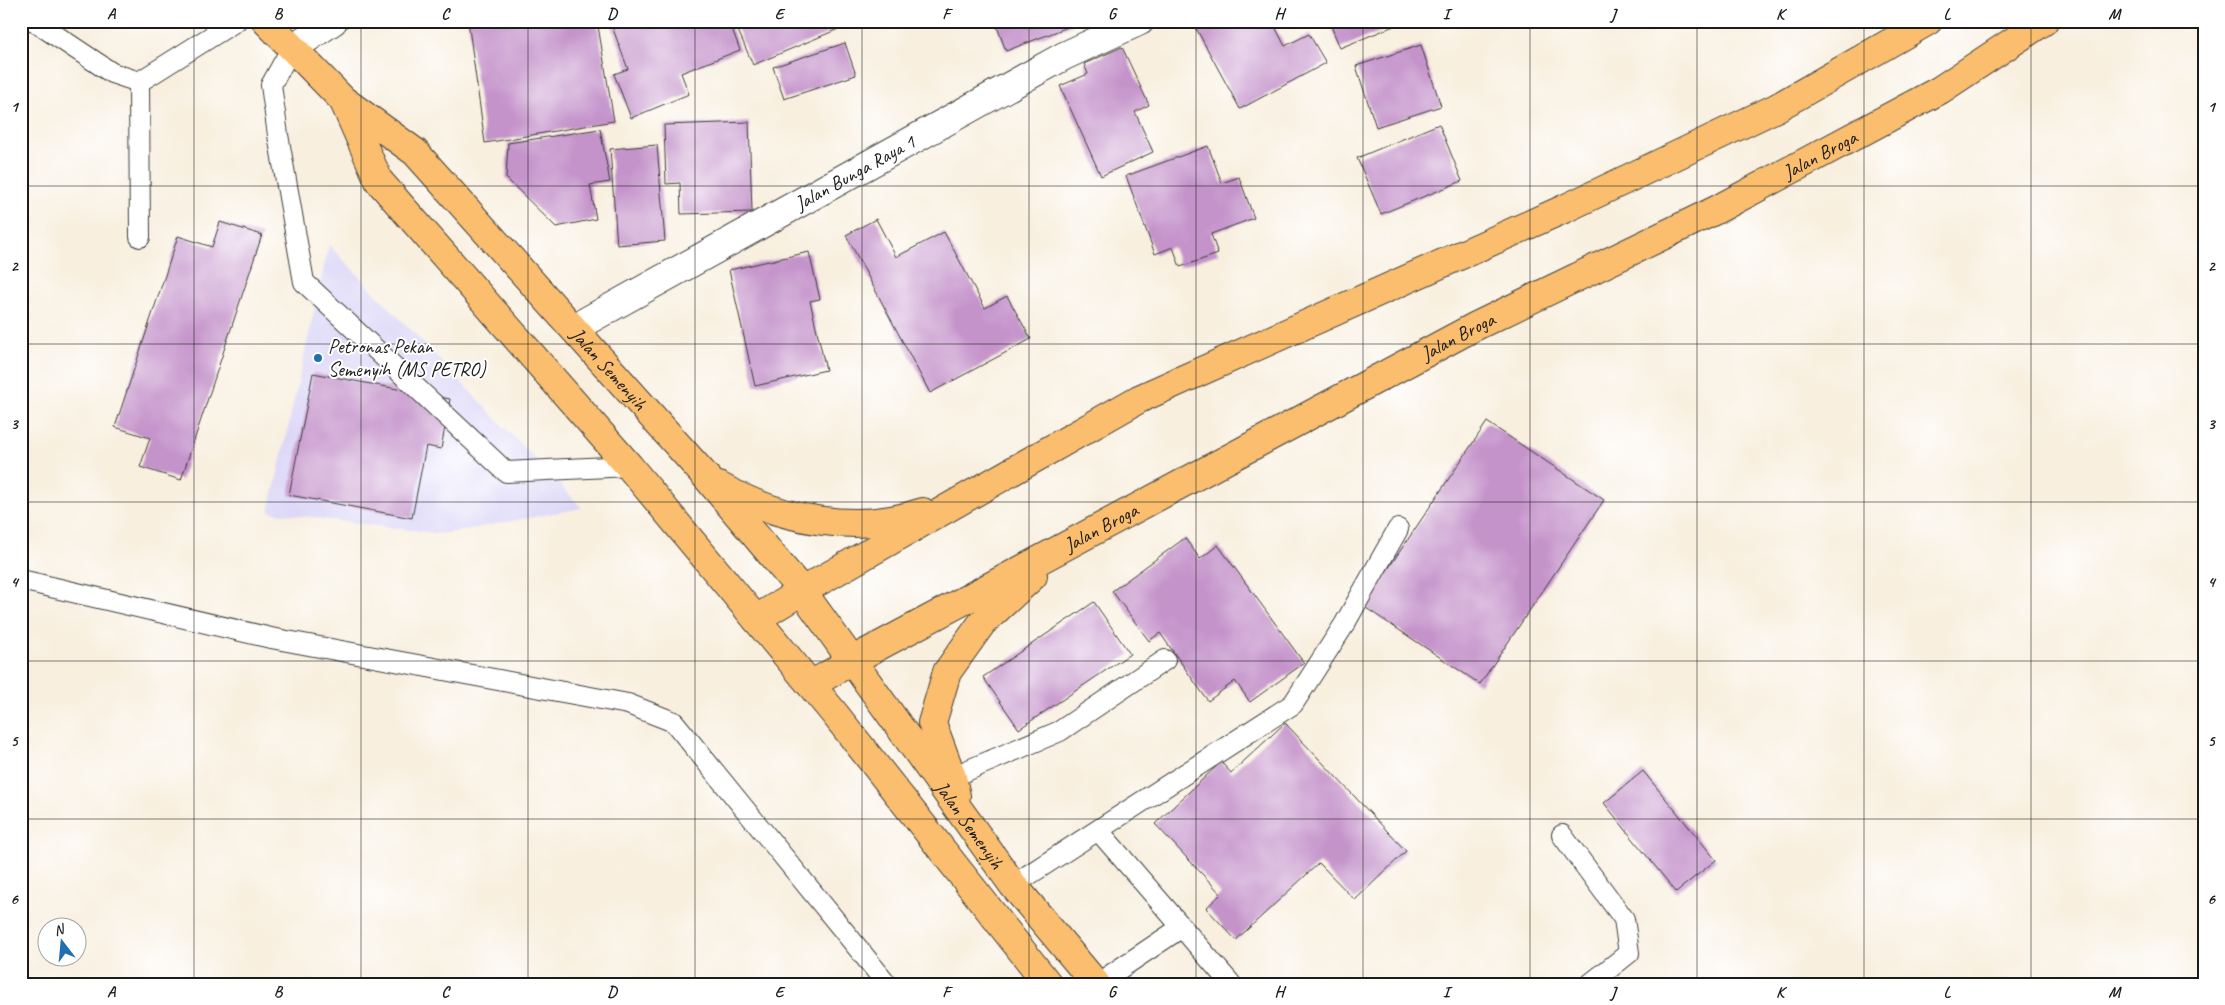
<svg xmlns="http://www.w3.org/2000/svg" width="2225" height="1005" font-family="Caveat,sans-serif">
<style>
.built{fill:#dbd6f7}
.building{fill:#c493ca}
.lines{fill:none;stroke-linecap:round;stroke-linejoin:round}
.lane-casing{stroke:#3d3c39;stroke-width:22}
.street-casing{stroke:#3d3c39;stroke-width:30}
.primary-casing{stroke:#3d3c39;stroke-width:30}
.lane{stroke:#fff;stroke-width:20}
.street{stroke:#fff;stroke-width:28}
.primary{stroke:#fabe6e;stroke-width:28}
.grid{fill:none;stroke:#1c1c1c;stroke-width:1;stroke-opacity:0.55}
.poi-dot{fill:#1f6fb2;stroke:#fff;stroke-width:2}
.labels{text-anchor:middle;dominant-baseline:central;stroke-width:4;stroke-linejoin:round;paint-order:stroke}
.street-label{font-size:20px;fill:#1c1c1c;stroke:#fff}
.poi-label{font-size:20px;fill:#1c1c1c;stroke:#fff;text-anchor:start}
.neatline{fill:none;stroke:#1c1c1c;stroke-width:2}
.grid-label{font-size:16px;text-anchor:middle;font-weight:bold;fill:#1c1c1c}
</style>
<rect width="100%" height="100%" fill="#fff"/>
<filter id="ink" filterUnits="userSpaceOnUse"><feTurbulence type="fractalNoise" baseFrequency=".02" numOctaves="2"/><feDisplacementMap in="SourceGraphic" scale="10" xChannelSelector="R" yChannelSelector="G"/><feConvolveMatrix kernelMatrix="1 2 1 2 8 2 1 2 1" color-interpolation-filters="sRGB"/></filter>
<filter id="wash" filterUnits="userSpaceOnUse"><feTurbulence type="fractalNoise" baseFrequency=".0096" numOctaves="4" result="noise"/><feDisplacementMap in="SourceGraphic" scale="20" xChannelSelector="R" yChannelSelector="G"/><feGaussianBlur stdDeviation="1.12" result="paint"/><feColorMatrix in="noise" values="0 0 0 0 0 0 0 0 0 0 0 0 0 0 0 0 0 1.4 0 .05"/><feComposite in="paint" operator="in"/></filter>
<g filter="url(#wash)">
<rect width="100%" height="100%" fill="#f8efdf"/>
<path class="built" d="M329 245 582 508 442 534 269 512Z"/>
<g id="blocks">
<path class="building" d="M468 21H559L598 26 614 121 485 143Z
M610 21H729L740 50 681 73 689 94 631 118 614 74 628 69Z
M734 21H840L843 27 753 65Z
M995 21H1072L1073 25 1006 51Z
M1192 21H1272L1285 46 1309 34 1326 63 1240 109Z
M1329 21H1406L1340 48Z
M845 43 856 75 784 99 773 67Z
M1421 45 1441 106 1376 127 1356 66Z
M1122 47 1149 105 1135 112 1153 152 1101 176 1060 86 1088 74 1084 64Z
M749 122 752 212 681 214 680 183 666 184 664 125Z
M1439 124 1462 181 1381 214 1357 158Z
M600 129 610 182 590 185 596 219 556 227 506 178 508 143Z
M657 145 665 241 617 245 610 149Z
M1208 146 1222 183 1239 177 1254 218 1211 234 1218 254 1180 267 1173 247 1155 254 1126 176Z
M876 219 896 257 944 232 985 308 1007 296 1031 339 930 393 846 235Z
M220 222 262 235 181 480 140 467 150 438 115 427 178 236 212 247Z
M809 252 820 299 810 301 826 370 755 386 729 270Z
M313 373 450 399 441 449 426 446 412 518 289 495Z
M1487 422 1604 500 1480 684 1363 606Z
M1185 538 1200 559 1218 545 1304 663 1250 702 1235 681 1208 701 1160 633 1149 641 1112 591Z
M1094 602 1130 654 1019 729 983 677Z
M1285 723 1406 851 1355 900 1319 863 1236 940 1206 908 1221 894 1155 824 1221 762 1231 773Z
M1643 771 1716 860 1676 892 1604 803Z"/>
</g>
</g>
<g filter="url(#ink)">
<use href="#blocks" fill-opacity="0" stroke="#3d3c39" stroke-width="1"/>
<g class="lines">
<defs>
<path id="lane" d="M34 21 112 73 139 82 236 21
M291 49 271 85 278 135 304 282 506 472 629 466
M139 82 140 237
M21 580 271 638 628 704 674 722 887 984
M952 777 1060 731 1165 660
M1098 830 1231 984
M1562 835 1624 919 1629 953 1590 984
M1013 885 1293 704 1344 625 1398 529
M1097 984 1182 927"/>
<g id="street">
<path d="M291 49 333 21"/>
<path id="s1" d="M574 328 1064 56 1140 21"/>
</g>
<g id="primary">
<path id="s2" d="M266 21 343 100 415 152 709 480 802 591 1013 885 1096 984"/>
<path d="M344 102 379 181 629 466 834 713 1048 984"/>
<path d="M719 486C780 520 856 535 923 512"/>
<path d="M756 619 802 591 1139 399 1564 209 1776 108 1928 21"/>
<path id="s3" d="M811 685 851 661 1476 326 1716 210 1940 90 2044 21"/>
<path d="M956 796 952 777 932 723 947 672 982 623 1033 576"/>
</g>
</defs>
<use href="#lane" class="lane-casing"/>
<use href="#street" class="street-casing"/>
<use href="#primary" class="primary-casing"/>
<use href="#lane" class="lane"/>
<use href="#street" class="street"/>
<use href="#primary" class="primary"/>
</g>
</g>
<path class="grid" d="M194 21V984M361 21V984M528 21V984M695 21V984M862 21V984M1029 21V984M1196 21V984M1363 21V984M1530 21V984M1697 21V984M1864 21V984M2031 21V984M21 186H2204M21 344H2204M21 502H2204M21 661H2204M21 819H2204"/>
<circle class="poi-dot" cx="318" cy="358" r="5"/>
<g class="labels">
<g class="street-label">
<text stroke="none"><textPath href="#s3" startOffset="1140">Jalan Broga</textPath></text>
<text stroke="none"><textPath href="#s1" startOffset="321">Jalan Bunga Raya 1</textPath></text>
<text stroke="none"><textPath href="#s3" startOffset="735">Jalan Broga</textPath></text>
<text stroke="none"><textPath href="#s2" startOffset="490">Jalan Semenyih</textPath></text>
<text stroke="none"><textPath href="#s3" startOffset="330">Jalan Broga</textPath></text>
<text stroke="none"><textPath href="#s2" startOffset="1072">Jalan Semenyih</textPath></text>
</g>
<g class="poi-label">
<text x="328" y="346">Petronas Pekan<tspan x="328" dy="23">Semenyih (MS PETRO)</tspan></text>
</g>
</g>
<rect width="2225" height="1005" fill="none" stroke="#fff" stroke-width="55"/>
<g transform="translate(62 942) rotate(344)"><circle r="24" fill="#ffffff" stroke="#a4a4a4"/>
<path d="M0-4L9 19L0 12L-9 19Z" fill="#1f6fb2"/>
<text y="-8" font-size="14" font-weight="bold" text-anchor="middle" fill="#1c1c1c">N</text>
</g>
<rect x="28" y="28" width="2170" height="950" class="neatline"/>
<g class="grid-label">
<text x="111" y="19">A</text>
<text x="278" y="19">B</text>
<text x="445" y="19">C</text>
<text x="612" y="19">D</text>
<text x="779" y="19">E</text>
<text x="946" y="19">F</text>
<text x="1112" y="19">G</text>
<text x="1279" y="19">H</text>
<text x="1446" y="19">I</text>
<text x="1613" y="19">J</text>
<text x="1780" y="19">K</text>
<text x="1947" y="19">L</text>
<text x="2114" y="19">M</text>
<text x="14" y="112">1</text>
<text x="2211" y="112">1</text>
<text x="14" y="271">2</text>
<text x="2211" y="271">2</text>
<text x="14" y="429">3</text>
<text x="2211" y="429">3</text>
<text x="14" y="587">4</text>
<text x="2211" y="587">4</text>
<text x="14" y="746">5</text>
<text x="2211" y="746">5</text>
<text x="14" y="904">6</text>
<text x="2211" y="904">6</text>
<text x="111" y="997">A</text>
<text x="278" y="997">B</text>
<text x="445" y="997">C</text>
<text x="612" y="997">D</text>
<text x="779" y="997">E</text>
<text x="946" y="997">F</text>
<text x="1112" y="997">G</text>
<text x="1279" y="997">H</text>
<text x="1446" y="997">I</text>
<text x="1613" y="997">J</text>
<text x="1780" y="997">K</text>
<text x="1947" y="997">L</text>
<text x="2114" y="997">M</text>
</g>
</svg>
